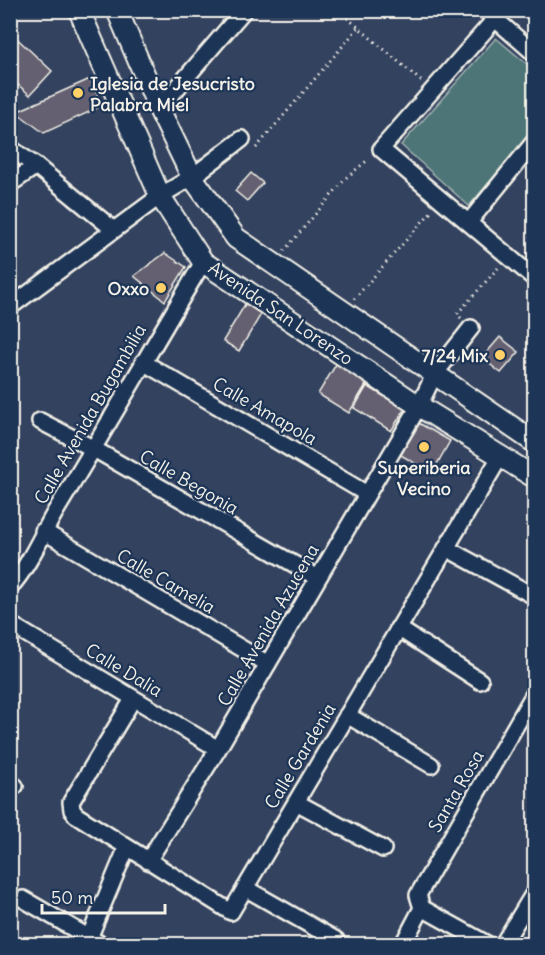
<svg xmlns="http://www.w3.org/2000/svg" width="545" height="955" font-family="Delius,sans-serif">
<style>
.green{fill:#4e7477;stroke:#a1b2b0;stroke-width:1.5}
.building{fill:#656171;stroke:#f4f1e8;stroke-width:1.5}
.lines{fill:none;stroke-linecap:round;stroke-linejoin:round}
.minor-casing{stroke:#f4f1e8;stroke-width:20}
.tertiary-casing{stroke:#f4f1e8;stroke-width:24}
.path{stroke:#f4f1e8;stroke-width:3;stroke-dasharray:1.5 4.5;stroke-linecap:butt}
.minor{stroke:#1d3557;stroke-width:15}
.tertiary{stroke:#1d3557;stroke-width:20}
.poi-dot{fill:#ffd166;stroke:#1d3557;stroke-width:2}
.labels{text-anchor:middle;dominant-baseline:central;stroke-width:4.5;stroke-linejoin:round;paint-order:stroke}
.poi-label{font-size:18px;font-weight:bold;fill:#f4f1e8;stroke:#1d3557;text-anchor:end}
.street-label{font-size:18px;fill:#f4f1e8;stroke:#1d3557}
</style>
<rect width="100%" height="100%" fill="#33425f"/>
<filter id="ink" filterUnits="userSpaceOnUse"><feTurbulence type="fractalNoise" baseFrequency=".0167" numOctaves="2"/><feDisplacementMap in="SourceGraphic" scale="12" xChannelSelector="R" yChannelSelector="G"/><feConvolveMatrix kernelMatrix="1 2 1 2 8 2 1 2 1" color-interpolation-filters="sRGB"/></filter>
<g filter="url(#ink)">
<path class="green" d="M496 38 534 70V130L469 206 401 145Z"/>
<path class="building" d="M10 32 52 71 30 95 10 78Z
M90 79 102 106 44 133 16 112Z
M251 173 263 183 247 201 235 191Z
M165 253 186 267 165 301 134 276Z
M250 296 266 306 239 351 223 341Z
M500 337 519 352 501 373 482 358Z
M338 361 369 380 349 413 318 394Z
M367 386 405 409 391 431 354 408Z
M417 422 450 441 432 473 399 454Z"/>
<g class="lines">
<defs>
<path id="minor" d="M485 10 534 53
M495 19 381 149 534 278
M159 109 244 10
M10 148 36 166 114 230
M10 184 36 166
M469 222 534 142
M10 307 160 196 192 177 242 139
M143 362 367 494
M40 421 94 449 318 578
M43 531 268 664
M446 548 532 595
M10 587C28 568 43 532 57 509 107 427 154 344 203 262
M10 624 218 749
M398 628 480 681
M133 699 71 802 72 810 76 815 231 912 500 457
M347 715 431 765
M10 783 15 786
M296 802 383 849
M148 861 218 749 419 406 434 375 471 328
M245 888 336 940
M23 899 100 944
M422 908 487 944
M89 938 127 847
M403 944 422 908 418 895 534 694
M503 944 534 893"/>
<path id="tertiary" d="M79 10 160 196 203 262 419 406 534 477
M117 10 159 109 192 177 236 238 534 442"/>
</defs>
<use href="#minor" class="minor-casing"/>
<use href="#tertiary" class="tertiary-casing"/>
<path class="path" d="M338 10 421 81
M256 148 358 28
M284 251 347 177 369 159
M354 299 431 212
M461 318 457 314 498 268"/>
<use href="#minor" class="minor"/>
<use href="#tertiary" class="tertiary"/>
</g>
</g>
<g class="poi-dot">
<circle cx="78" cy="93" r="6"/>
<circle cx="161" cy="288" r="6"/>
<circle cx="500" cy="355" r="6"/>
<circle cx="424" cy="447" r="6"/>
</g>
<g class="labels">
<g class="poi-label">
<text x="90" y="83" text-anchor="start">Iglesia de Jesucristo<tspan x="90" dy="21">Palabra Miel</tspan></text>
<text x="149" y="288">Oxxo</text>
<text x="488" y="355">7/24 Mix</text>
<text x="424" y="467" text-anchor="middle">Superiberia<tspan x="424" dy="21">Vecino</tspan></text>
</g>
<g class="street-label">
<text transform="translate(281 313) rotate(34)">Avenida San Lorenzo</text>
<text transform="translate(265 411) rotate(30)">Calle Amapola</text>
<text transform="translate(90 414) rotate(-60)">Calle Avenida Bugambilia</text>
<text transform="translate(189 482) rotate(30)">Calle Begonia</text>
<text transform="translate(166 581) rotate(30)">Calle Camelia</text>
<text transform="translate(268 625) rotate(-60)">Calle Avenida Azucena</text>
<text transform="translate(124 670) rotate(31)">Calle Dalia</text>
<text transform="translate(300 756) rotate(-59)">Calle Gardenia</text>
<text transform="translate(456 791) rotate(-60)">Santa Rosa</text>
</g>
</g>
<rect width="545" height="955" fill="none" stroke="#1d3557" stroke-width="36"/>
<rect x="18" y="18" width="509" height="919" fill="none" stroke="#f4f1e8" stroke-width="2" filter="url(#ink)"/>
<path d="M42 904v9h123v-9" fill="none" stroke="#f4f1e8" stroke-width="3"/>
<text x="51" y="904" font-size="18" fill="#f4f1e8" stroke="#1d3557" stroke-width="4.5" paint-order="stroke">50 m</text>
</svg>
